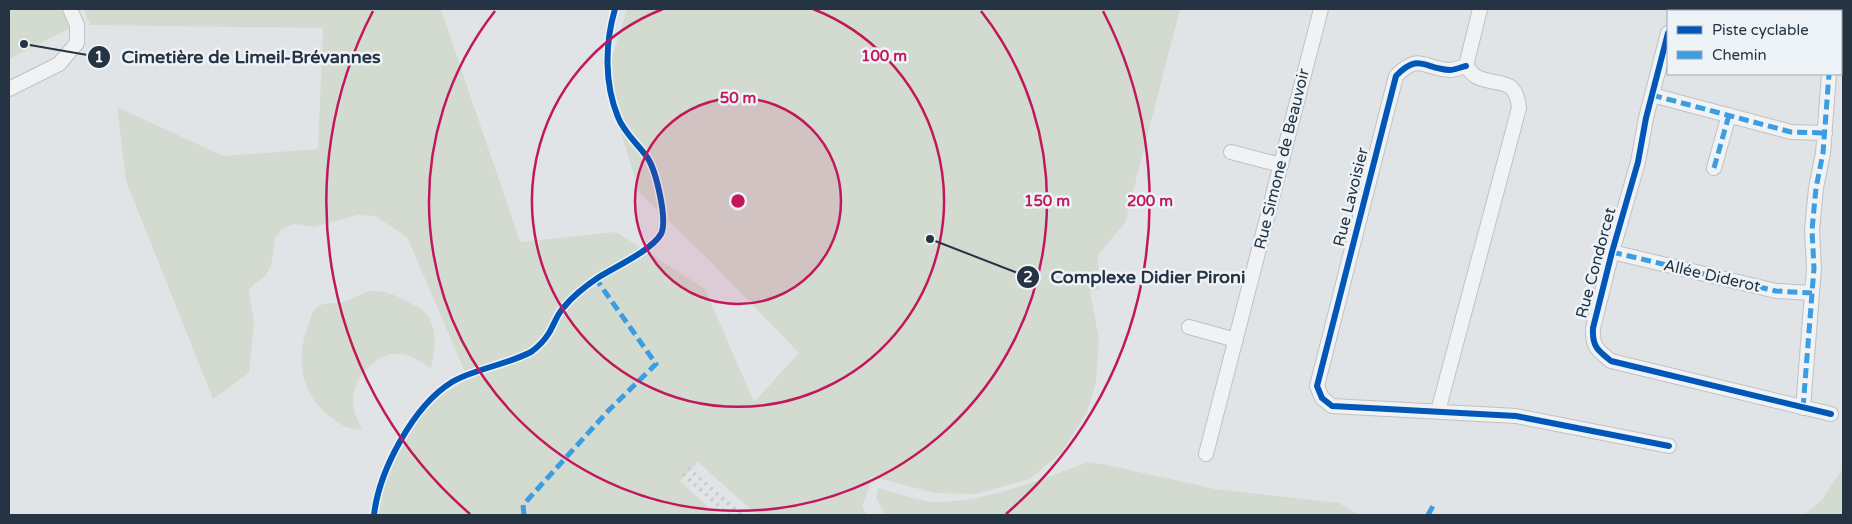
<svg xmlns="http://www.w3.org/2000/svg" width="1852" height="524" font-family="'Varela Round',sans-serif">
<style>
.green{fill:#d3dbd0}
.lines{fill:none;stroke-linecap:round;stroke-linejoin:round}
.minor-casing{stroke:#bfc2c4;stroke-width:16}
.minor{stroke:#f0f2f3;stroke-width:14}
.rail{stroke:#c9cccf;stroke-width:4;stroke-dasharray:2.5 5;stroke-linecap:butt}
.quiet{stroke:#3c9de3;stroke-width:5;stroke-dasharray:10 5;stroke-linecap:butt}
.cycleway-casing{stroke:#eef3f7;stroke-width:9}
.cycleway{stroke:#0057b8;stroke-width:6}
.ring{fill:none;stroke:#c2185b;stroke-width:2.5}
.labels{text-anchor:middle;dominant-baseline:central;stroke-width:5;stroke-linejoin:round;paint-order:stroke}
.street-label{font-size:16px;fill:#253442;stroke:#eef3f7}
.centre{fill:#c2185b;stroke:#eef3f7;stroke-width:2.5}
.ring-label{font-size:15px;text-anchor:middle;font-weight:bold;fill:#c2185b;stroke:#eef3f7;stroke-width:5;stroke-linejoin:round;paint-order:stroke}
.leader{fill:none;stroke:#253442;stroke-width:2}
.callout-dot{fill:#253442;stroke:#eef3f7;stroke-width:2}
.mark-label{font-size:15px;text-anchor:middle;font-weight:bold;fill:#fff}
.callout-label{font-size:18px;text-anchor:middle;font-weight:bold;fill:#253442;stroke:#eef3f7;stroke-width:5;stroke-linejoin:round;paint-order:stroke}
</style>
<rect width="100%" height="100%" fill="#e1e4e6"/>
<path class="green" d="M9 9H61L70 28 9 59Z
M84 9H441L520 242 616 232 705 289 754 402 799 353 712 263 639 192 605 80 627 9H1180L1125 223 1098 255 1099 289 1090 291 1099 339 1096 382 1087 412 1062 452 1030 479 976 494 934 493 870 476 871 482 862 507 868 515H757L698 462 680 481 717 515H378C385 460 417 404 468 379L407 237 375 216 358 215 314 227 294 224 282 229 275 238 271 266 266 275 253 285 249 291 254 322 249 373 213 399 126 181 117 107 223 156 318 149 323 28 90 25Z
M368 291C384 290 395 295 408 302 412 305 416 305 419 307 439 320 436 350 431 369 422 362 412 355 400 354 390 353 383 356 375 362 351 379 347 404 362 429 352 431 341 425 333 419 301 396 294 360 309 324 310 320 311 314 314 310 321 301 334 304 343 302 352 300 360 294 368 291Z
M1089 462 1107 465 1215 489 1339 503 1360 515H885L876 498 878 488C894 492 919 501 934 502 985 503 1041 479 1089 462Z
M1843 469V515H1804L1822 500 1836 478Z"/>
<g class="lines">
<defs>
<path id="minor" d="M1735 9 1746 11
M1678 11 1679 9
M1804 11 1805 9
M1668 33 1646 118 1638 162 1612 252 1593 328C1592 346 1597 350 1611 361L1831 414
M1466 66C1461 67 1455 70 1450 70 1424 69 1419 52 1396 76L1317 386 1322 398 1332 406 1516 416 1669 446
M1466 66 1480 9
M9 89 59 64 77 43V25L70 9
M1652 95 1791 132 1825 133
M1231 152 1281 165
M1714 168 1729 115
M1612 252 1776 291 1812 293
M1189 327 1236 340
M1803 408 1814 268 1812 230 1816 188 1823 153 1829 74
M1438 411 1519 108C1516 76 1499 87 1477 77 1473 75 1469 70 1466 66
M1206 454 1321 9"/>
</defs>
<use href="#minor" class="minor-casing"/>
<use href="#minor" class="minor"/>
<path class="rail" d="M688 468 741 515
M683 474 729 515"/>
<path class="quiet" d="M1735 9 1746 11
M1678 11 1679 9
M1804 11 1805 9
M1652 95 1791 132 1825 133
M1714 168 1729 115
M1612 252 1776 291 1812 293
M1803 408 1814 268 1812 230 1816 188 1823 153 1829 74
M524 515 523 505 609 410 656 364 596 279
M1428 515 1433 506"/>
<defs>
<path id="cycleway" d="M1668 33 1646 118 1638 162 1612 252 1593 328C1592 346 1597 350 1611 361L1831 414
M1466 66C1461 67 1455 70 1450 70 1424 69 1419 52 1396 76L1317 386 1322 398 1332 406 1516 416 1669 446
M374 515C379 471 413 406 452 382 474 369 506 365 531 352 538 347 544 341 549 333 554 325 557 314 564 307 573 296 587 285 599 277 615 267 652 250 661 234 668 220 656 170 647 157 638 144 624 133 618 117 604 83 605 43 615 9"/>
</defs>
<use href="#cycleway" class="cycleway-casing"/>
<use href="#cycleway" class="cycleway"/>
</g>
<circle cx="738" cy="201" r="103" fill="#c2185b" fill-opacity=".12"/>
<g class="ring">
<circle cx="738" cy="201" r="103"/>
<path d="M813 9A206 206 0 1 1 663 9"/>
<path d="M981 11A309 309 0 1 1 495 11"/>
<path d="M470 514A412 412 0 0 1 373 11M1103 11A412 412 0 0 1 1006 514"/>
</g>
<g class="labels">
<g class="street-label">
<text transform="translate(1282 159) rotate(-76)">Rue Simone de Beauvoir</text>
<text transform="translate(1351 197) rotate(-76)">Rue Lavoisier</text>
<text transform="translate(1596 263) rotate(-75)">Rue Condorcet</text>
<text transform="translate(1712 276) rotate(13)">Allée Diderot</text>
</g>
</g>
<circle cx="738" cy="201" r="8" class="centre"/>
<g class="ring-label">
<text x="884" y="61">100 m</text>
<text x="738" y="103">50 m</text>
<text x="1047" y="206">150 m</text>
<text x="1150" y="206">200 m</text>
</g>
<path class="leader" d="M24 44L99 57M930 239L1028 277"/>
<g class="callout-dot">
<circle cx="24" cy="44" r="5"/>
<circle cx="930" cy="239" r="5"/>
<circle cx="99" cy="57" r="12"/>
<circle cx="1028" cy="277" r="12"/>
</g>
<g class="mark-label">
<text x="99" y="62">1</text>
<text x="1028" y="282">2</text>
</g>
<g class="callout-label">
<text x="251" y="63">Cimetière de Limeil-Brévannes</text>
<text x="1148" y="283">Complexe Didier Pironi</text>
</g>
<rect width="1852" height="524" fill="none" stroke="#253442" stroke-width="20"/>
<rect x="1667" y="10" width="175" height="65" fill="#eef3f7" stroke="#9ea7af"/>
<rect x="1677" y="26" width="25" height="8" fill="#0057b8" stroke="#9ea7af"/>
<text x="1712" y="35" font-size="15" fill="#253442">Piste cyclable</text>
<rect x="1677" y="51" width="25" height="8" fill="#3c9de3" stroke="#9ea7af"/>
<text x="1712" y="60" font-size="15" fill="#253442">Chemin</text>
</svg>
